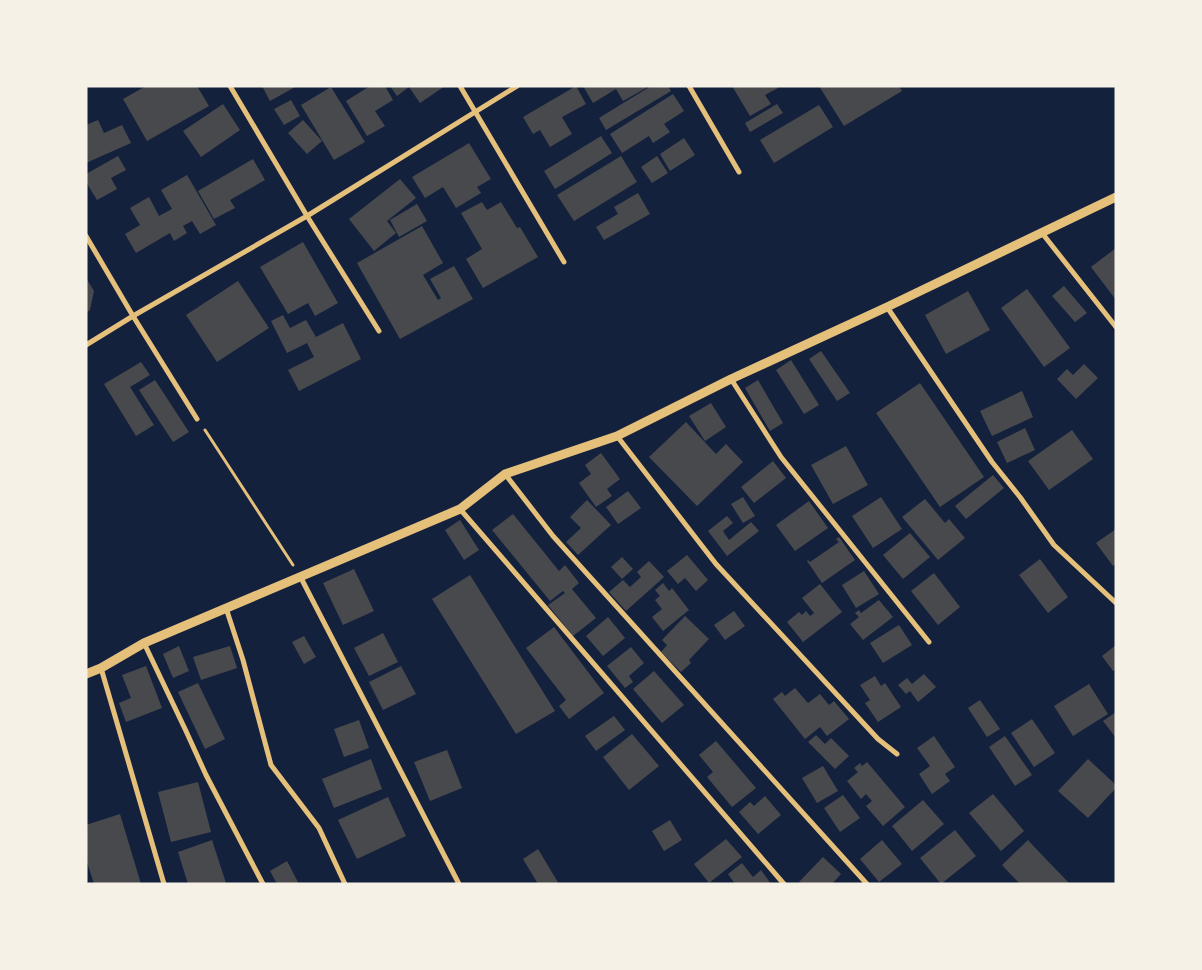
<svg xmlns="http://www.w3.org/2000/svg" width="1202" height="970" font-family="Montserrat,sans-serif">
<style>
.building{fill:#48494c}
.lines{fill:none;stroke-linecap:round;stroke-linejoin:round}
.path{stroke:#e5c07b;stroke-width:3}
.minor{stroke:#e5c07b;stroke-width:5}
.tertiary{stroke:#e5c07b;stroke-width:9}
</style>
<rect width="100%" height="100%" fill="#14213d"/>
<path class="building" d="M146 86H197L209 106 147 141 123 99Z
M262 86H297L270 101Z
M370 86H385L393 100 375 111 385 126 367 136 346 101Z
M390 86H445L420 103 409 87 397 96Z
M576 86 586 104 562 117 572 134 550 147 540 130 533 134 523 117Z
M583 86H645L646 88 623 101 616 89 593 103Z
M651 86H668L671 91 606 130 599 118Z
M732 86H777L778 88 765 95 771 104 750 116Z
M819 86H899L902 91 844 126Z
M331 87 365 142 334 160 301 105Z
M673 94 684 111 664 124 670 132 653 143 649 136 622 153 610 134Z
M291 100 300 116 284 125 274 109Z
M223 104 240 130 201 157 183 131Z
M777 104 783 113 750 132 745 123Z
M819 105 833 127 774 163 760 140Z
M98 120 104 133 122 125 131 143 86 163V148L87 147 86 145V125Z
M303 120 322 141 307 154 288 133Z
M601 136 612 153 555 189 544 171Z
M684 138 695 155 670 171 660 154Z
M469 143 491 179 477 187 481 193 456 208 443 187 425 198 412 177Z
M118 156 126 170 111 178 117 189 97 200 86 182V174Z
M621 156 637 182 574 221 557 195Z
M657 156 668 173 652 183 641 167Z
M253 159 265 180 230 200 235 208 214 219 198 191Z
M187 175 216 225 200 234 192 221 183 226 187 233 174 241 170 233 136 253 125 234 140 225 130 208 149 197 159 216 172 209 161 190Z
M400 179 416 198 387 221 396 233 374 251 349 219Z
M638 193 650 214 604 240 596 227 618 214 614 207Z
M482 202 487 210 501 202 517 228 520 227 538 257 483 288 466 259 482 249 461 213Z
M417 204 427 221 399 237 390 220Z
M422 226 443 263 423 275 438 300 441 298 430 279 454 266 473 299 400 339 357 263Z
M303 242 338 303 315 316 308 303 288 314 260 267Z
M1116 248V300L1091 267Z
M86 278 94 291 90 310 86 313Z
M238 281 269 328 217 362 186 315Z
M1064 286 1087 313 1075 322 1052 296Z
M1027 289 1070 348 1044 367 1001 308Z
M968 291 990 330 946 354 925 315Z
M283 315 290 328 306 320 316 337 343 323 361 359 299 391 288 370 314 357 307 343 287 353 271 321Z
M821 351 850 393 837 401 809 359Z
M791 360 819 405 804 414 776 370Z
M141 362 150 375 130 387 154 425 136 436 104 384Z
M1084 364 1098 378 1076 399 1057 379 1067 369 1073 375Z
M155 380 189 432 173 442 139 390Z
M758 380 783 423 770 431 745 388Z
M920 383 984 477 940 507 876 413Z
M1022 391 1033 417 992 436 980 411Z
M711 403 726 427 705 441 689 416Z
M686 422 716 454 726 444 743 462 697 506 649 457Z
M1025 428 1035 450 1007 463 997 442Z
M1072 430 1093 459 1049 490 1028 461Z
M846 446 868 485 833 504 811 465Z
M601 453 620 479 607 489 612 496 596 507 579 483 591 474 585 465Z
M773 461 786 478 754 503 741 487Z
M993 475 1004 488 966 519 955 506Z
M628 491 641 508 618 524 606 507Z
M743 497 755 516 743 523 731 504Z
M881 497 902 529 873 548 852 516Z
M925 499 945 523 949 519 965 538 938 560 902 517Z
M587 500 611 525 578 555 566 542 581 528 570 517Z
M809 501 828 528 795 551 776 525Z
M513 514 559 571 565 565 579 583 572 589 596 618 573 636 548 605 565 593 563 591 550 601 492 530Z
M727 516 733 523 723 531 729 540 751 522 759 531 727 556 708 531Z
M460 520 479 550 464 560 445 530Z
M1116 529V564L1113 566 1096 543Z
M910 533 930 557 903 579 883 555Z
M839 537 855 560 822 583 807 561 808 560 810 562 839 542 836 539Z
M687 555 708 580 696 591 685 578 678 584 667 571Z
M622 557 633 569 622 579 611 567Z
M1040 559 1068 597 1048 613 1019 575Z
M649 561 664 577 626 611 609 592 623 580 630 587 641 577 637 572Z
M354 569 374 611 343 625 323 583Z
M864 571 879 594 856 608 842 585Z
M934 573 960 607 938 625 911 591Z
M470 575 555 711 516 734 432 599Z
M663 583 669 591 672 588 689 610 663 631 652 617 662 609 655 600 660 596 655 590Z
M820 584 842 612 803 642 787 622 799 612 802 615 806 611 810 616 814 613 802 598Z
M879 600 893 617 863 640 850 624 859 617 855 613 859 610 861 613Z
M734 611 745 626 725 640 714 625Z
M685 616 709 639 689 660 691 663 681 672 661 652 667 645 662 640Z
M608 617 625 638 603 656 586 636Z
M899 625 912 645 883 663 870 643Z
M554 627 604 693 569 719 559 706 566 700 526 648Z
M383 633 398 662 369 676 354 648Z
M304 636 316 657 304 664 292 642Z
M1116 645V669L1113 671 1102 656Z
M179 646 189 671 173 678 163 654Z
M230 646 237 668 201 680 193 657Z
M631 647 644 663 629 676 633 682 625 688 607 666Z
M146 666 162 708 126 722 119 703 131 698 122 675Z
M401 666 416 694 383 710 369 682Z
M654 671 684 705 662 723 633 689Z
M924 674 936 687 918 702 910 691 906 694 898 685 907 678 912 684Z
M875 676 881 686 885 683 901 707 878 722 865 703 870 700 860 685Z
M198 683 225 739 205 749 178 692Z
M1089 684 1108 714 1073 736 1054 706Z
M795 688 808 703 820 694 829 705 834 701 849 719 827 736 820 727 805 739 773 699 782 692 785 696Z
M980 700 1000 729 987 737 968 708Z
M1116 712V738L1103 721Z
M614 716 625 730 596 751 585 736Z
M1032 719 1055 753 1034 767 1011 733Z
M359 720 369 748 344 757 334 729Z
M632 734 659 766 629 790 603 757Z
M816 735 825 744 831 738 849 756 835 769 808 742Z
M934 736 955 767 945 774 950 781 932 794 919 774 930 766 917 748Z
M1005 736 1032 775 1015 786 989 747Z
M716 741 756 788 732 807 707 777 713 772 699 755Z
M447 750 462 788 430 801 414 762Z
M371 759 382 789 334 808 322 779Z
M1088 759 1116 785V788L1088 818 1058 791Z
M867 762 905 807 883 826 866 806 872 801 866 794 861 799 847 781 858 772 854 768 860 763 862 766Z
M823 766 838 791 817 803 802 778Z
M198 782 211 832 171 842 158 792Z
M993 794 1024 831 1001 851 969 813Z
M843 795 860 818 840 832 824 808Z
M765 796 781 815 758 834 739 812 750 802 754 806Z
M388 797 406 836 357 859 338 820Z
M923 800 944 824 912 851 892 826Z
M120 814 141 884H94L86 859V825Z
M670 820 682 840 664 851 652 831Z
M955 830 976 856 941 884 920 858Z
M726 839 742 857 709 883 694 864Z
M212 840 226 883 188 884 178 852Z
M882 840 902 864 879 882 860 859Z
M1028 840 1041 854 1070 884H1020L1002 865Z
M538 849 559 884H538L523 859Z
M823 857 841 874 832 884H801L799 882Z
M287 861 299 884H277L270 871Z
M742 863 753 877 761 870 771 884H735L728 874Z"/>
<g class="lines">
<path class="path" d="M205 430 293 565"/>
<path class="minor" d="M230 86 307 216 379 331
M460 86 564 262
M689 86 739 172
M1042 233 1116 327
M86 236 133 316 197 419
M887 307 992 462 1020 497 1054 545 1116 603
M86 345 133 316 307 216 517 86
M731 379 781 457 929 642
M617 436 716 564 878 739 897 754
M505 474 553 536 867 884
M460 509 784 884
M300 576 459 884
M226 608 243 660 271 765 319 828 345 884
M144 643 186 731 206 775 263 884
M101 668 164 884"/>
<path class="tertiary" d="M86 674 101 668 144 643 460 509 505 474 617 436 731 379 887 307 1116 197"/>
</g>
<rect width="1202" height="970" fill="none" stroke="#f6f1e7" stroke-width="175"/>
</svg>
